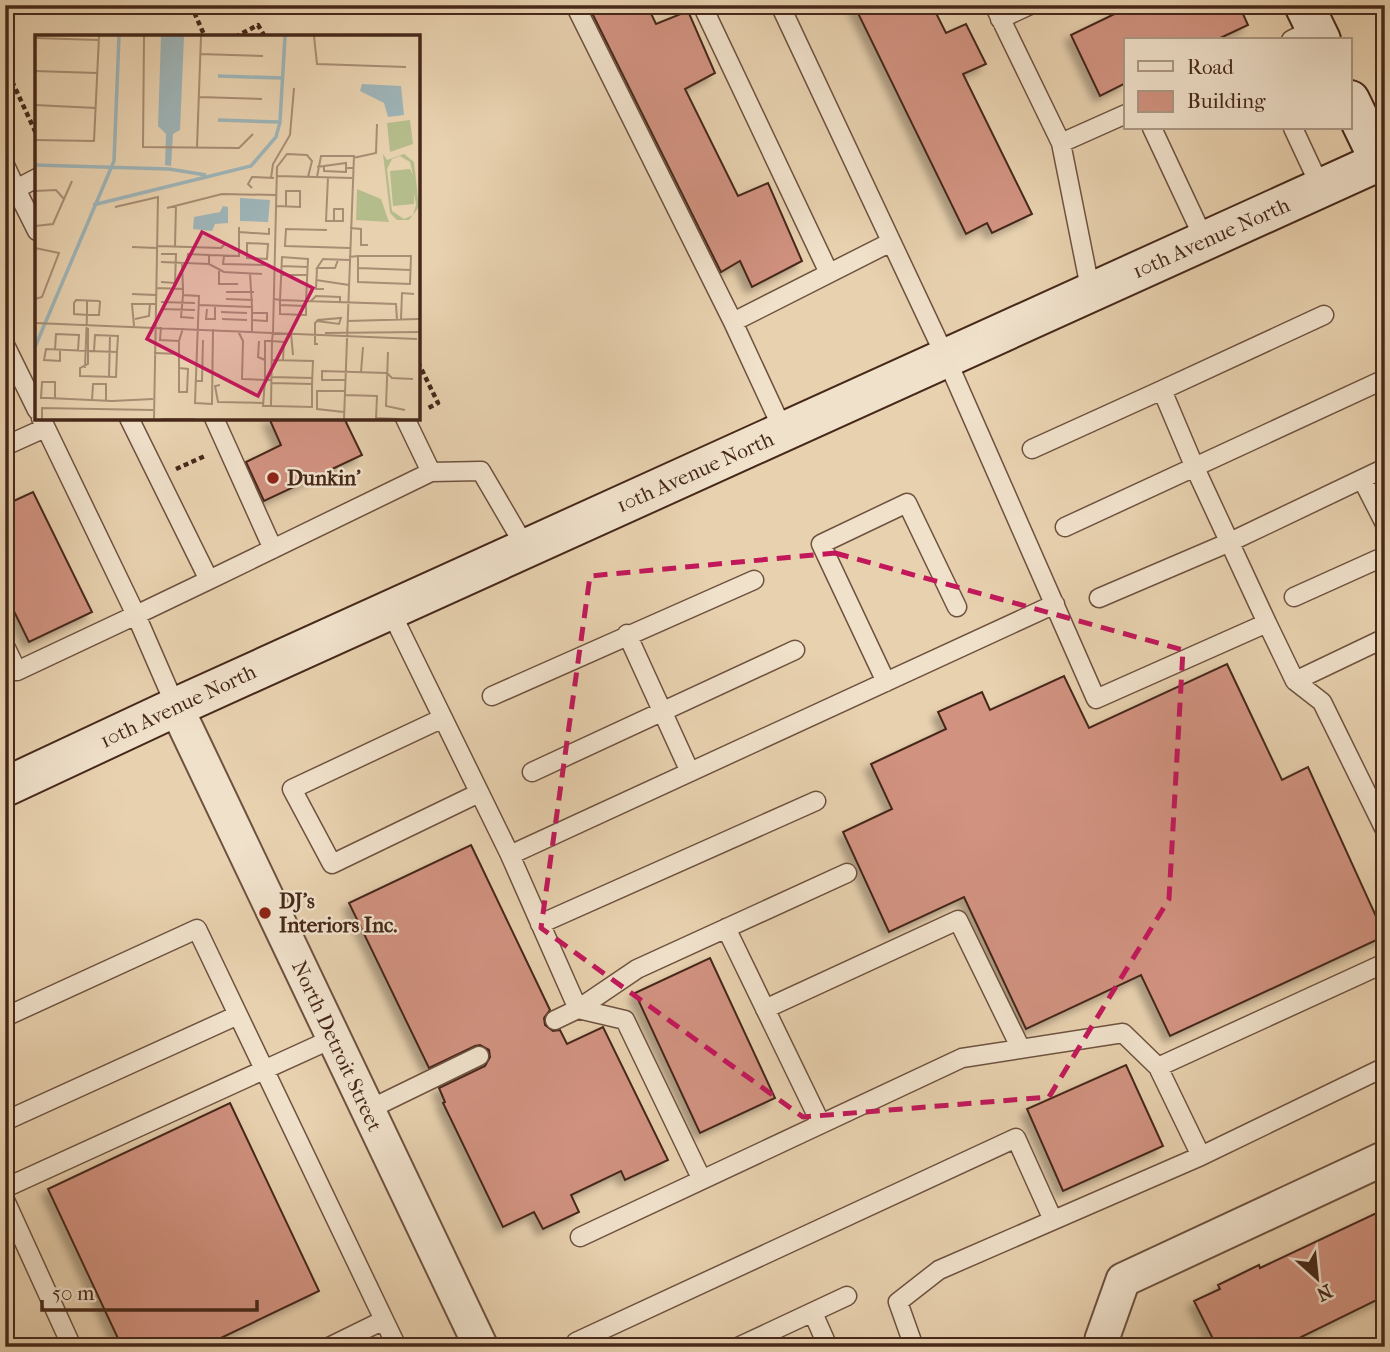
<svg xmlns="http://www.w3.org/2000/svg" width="1390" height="1352" font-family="'IM FELL French Canon',serif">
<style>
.building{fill:#d19280;stroke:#46281a;stroke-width:2;filter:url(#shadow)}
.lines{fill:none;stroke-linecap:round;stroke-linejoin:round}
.lane-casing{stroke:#6e523f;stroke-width:21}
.street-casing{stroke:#6e523f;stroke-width:37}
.secondary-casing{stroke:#46281a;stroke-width:42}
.path{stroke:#46281a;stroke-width:4.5;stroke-dasharray:5 3.5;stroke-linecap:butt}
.lane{stroke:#f0e1cb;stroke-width:18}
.street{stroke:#f0e1cb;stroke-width:33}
.secondary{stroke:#f0e1cb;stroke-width:38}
.marked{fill:none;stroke:#c2185b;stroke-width:5;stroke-dasharray:14 9;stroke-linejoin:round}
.poi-dot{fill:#8f2418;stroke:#f0e1cb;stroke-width:2.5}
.labels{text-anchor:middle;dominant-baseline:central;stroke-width:5;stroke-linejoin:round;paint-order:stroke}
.street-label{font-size:21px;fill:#46281a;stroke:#f0e1cb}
.poi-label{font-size:21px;font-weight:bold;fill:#46281a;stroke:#f0e1cb;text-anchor:start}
.inset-river{fill:none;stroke:#9eb4b7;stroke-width:3.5}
.inset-road{fill:none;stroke:#a78d73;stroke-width:2}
.view{fill:#c2185b;fill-opacity:0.15;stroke:#c2185b;stroke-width:3.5}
.inset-edge{fill:none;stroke:#46281a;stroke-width:3.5}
</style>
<defs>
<filter id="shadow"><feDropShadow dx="-6" dy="6" stdDeviation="3.5" flood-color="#0004"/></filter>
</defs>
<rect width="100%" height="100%" fill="#e8d1af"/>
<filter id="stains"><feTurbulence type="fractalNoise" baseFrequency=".00286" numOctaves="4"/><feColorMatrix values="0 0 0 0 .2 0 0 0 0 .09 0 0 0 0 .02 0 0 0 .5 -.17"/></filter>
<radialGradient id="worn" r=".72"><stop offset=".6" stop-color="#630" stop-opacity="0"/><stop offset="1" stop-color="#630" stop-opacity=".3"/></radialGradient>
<path class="building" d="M588 5H647L656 24 688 11 715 73 685 89 738 196 768 183 802 261 752 287 740 261 721 272Z
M854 5H932L946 33 966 24 986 64 963 74 1032 214 992 233 987 223 966 234Z
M1133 5H1239L1248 25 1216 40H1126V83L1100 96 1071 35Z
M269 418H344L362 455 264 501 246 462 281 445Z
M33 492 92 612 29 642 5 593V505Z
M1227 664 1282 780 1308 767 1385 936 1170 1036 1141 975 1026 1029 964 897 889 932 843 832 892 809 871 764 946 729 938 712 982 692 990 710 1064 676 1089 728Z
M471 845 550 1010 544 1018 545 1025 553 1031 560 1030 567 1044 603 1027 668 1160 625 1180 621 1171 571 1195 579 1212 543 1229 534 1212 503 1227 443 1103 445 1102 439 1088 485 1066 490 1057 489 1050 480 1045 475 1046 429 1068 349 903Z
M710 958 775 1098 700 1133 635 993Z
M1126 1065 1163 1146 1063 1191 1027 1109Z
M230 1103 319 1291 202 1347H122L48 1189Z
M1385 1209V1296L1281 1347H1217L1194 1301 1220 1289 1218 1285 1259 1265 1260 1268Z"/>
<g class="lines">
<defs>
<path id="lane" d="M575 5 733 322 784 432
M702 5 829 273
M780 5 946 358 1096 699 1267 623 1295 681 1385 638
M994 5 1061 143 1091 293
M1000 19 1030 5
M1291 40 1315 28
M1152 128 1205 241
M1293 128 1321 188
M1061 143 1126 114
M5 165 16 189 5 194
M37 178 16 189 37 231
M733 322 891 242
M5 345 37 410
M1162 390 1324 315
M129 418 209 580 136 615 176 707
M214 418 273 549
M405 418 431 472 481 471 526 548
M5 446 45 428
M1032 449 1162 390 1195 468 1267 623
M1362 479 1385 524
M1065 527 1385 379
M209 580 431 472
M1294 597 1385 556
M1099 598 1230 542 1385 468
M390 610 510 855 1055 604
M627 634 690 772
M5 646 17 671 136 615 41 418
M1295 681 1322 702 1385 830
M886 682 821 544 907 503 957 607
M492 696 754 580
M443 718 292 789 332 864 479 793
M532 772 795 650
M510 855 578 1009 625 1020 702 1180
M540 924 816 801
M726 928 821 1124
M1385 963 1158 1067 1201 1156 1385 1067
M765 1009 958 920 1021 1049
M5 1017 197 929 397 1347
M555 1020 578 1009 637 969 847 873
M368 1110 479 1056
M5 1121 238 1015
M5 1188 334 1038
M5 1200 72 1347
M580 1237 962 1058 1123 1033 1158 1067
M813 1313 828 1347
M576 1342 1016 1138 1053 1220
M329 1347 384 1320
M738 1347 847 1296
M914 1347 898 1302 939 1270 1201 1156"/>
<path id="street" d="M176 707 481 1347
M1102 1339 1123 1280 1385 1158"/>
<path id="secondary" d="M1304 5 1321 40
M1350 100 1380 162
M5 787 176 707 1385 159"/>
</defs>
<use href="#lane" class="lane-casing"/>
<use href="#street" class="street-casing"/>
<use href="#secondary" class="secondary-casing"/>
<path class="path" d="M191 5 205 37
M235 37 258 25 265 37
M5 66 35 131 37 130
M418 362 438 403 426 409
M176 469 207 455"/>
<use href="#lane" class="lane"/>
<use href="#street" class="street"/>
<use href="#secondary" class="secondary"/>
</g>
<path class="marked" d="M835 553 1183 650 1169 899 1049 1097 803 1117 541 928 590 576Z"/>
<g class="poi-dot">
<circle cx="273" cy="478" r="7"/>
<circle cx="265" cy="913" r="7"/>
</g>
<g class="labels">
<g class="street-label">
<text transform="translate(1211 238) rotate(-24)">10th Avenue North</text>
<text transform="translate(695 472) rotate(-24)">10th Avenue North</text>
<text transform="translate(178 706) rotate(-25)">10th Avenue North</text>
<text transform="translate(337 1046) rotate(65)">North Detroit Street</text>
</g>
<g class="poi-label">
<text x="287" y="478">Dunkin'</text>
<text x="279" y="901">DJ's<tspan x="279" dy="24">Interiors Inc.</tspan></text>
</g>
</g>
<g transform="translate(35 35)">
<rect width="385" height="385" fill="#e8d1af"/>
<path d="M375 85 378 109 355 117 352 88ZM348 119 352 125 369 119 379 127 384 172 374 185H362L355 178ZM365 121 375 127 378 140 375 134 355 136 358 171 379 169V158L381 170 378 180 369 184 357 176 352 134 357 124ZM322 154 346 164 354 187 321 185Z" fill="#b5bc8b" fill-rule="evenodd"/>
<path d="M126 1H149L145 95 138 99 136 131 130 130 131 99 123 91ZM327 49 366 51 369 80 353 82 349 68 325 56ZM205 163 235 165 233 187 205 186ZM188 171 193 172V188L180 189 177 196 158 194 159 182 185 177Z" fill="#9eb4b7"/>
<path class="inset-river" d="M183 41 247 43M183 85 244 87M0 130 134 134 171 140M58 170 216 131 241 102 245 87 250 1M0 312 79 126 84 1"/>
<path class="inset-road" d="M109 1 108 112 204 113 218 99M279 1 282 29 371 32M0 3 64 5M165 19 228 21M0 36 62 38M164 62 227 64M0 70 61 73M0 105 59 106 64 1M162 112 166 1M318 123 341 118 342 89M282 132 311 128V133H318M289 132V136L311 137V133M242 141 317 143M282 142 286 121H319L309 384M293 142 291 186H308V174H299V186M236 143 238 129 255 100 259 53M217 153 213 149 217 142 239 143M0 156 21 155 29 164M241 171 265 172V156H251V171M80 172 123 162 119 384M132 173 187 159 241 160M0 191 18 189 37 146M315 193 326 194V210H333M292 195 251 194 250 211 315 213M204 197 234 199V193M122 211 186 213 190 209M140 211 141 170M97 212 122 213M0 213 24 218 7 262 0 264M126 219H141L140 248 126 247M174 220 204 221V192M189 221 188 229 232 230M314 222 323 221H376L375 249 323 247V221M211 223 233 224M212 223V208L233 209 232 224M303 225 300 233H282L288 224 314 225M126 227 174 229V220L153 219 152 228M147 228 148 254M174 229 189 237 227 239M246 231 273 232M282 233 281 254H289M323 233 376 235M184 236V249H203M215 238 217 272M246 240H272M281 245 314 250M121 253 148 254V260L164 261 160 368 177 369 178 294M191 257H219M97 259 121 260M148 260 146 282 159 283M191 264 218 265M239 264 245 265 271 266 273 224 247 222 245 265V279L271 280V266L361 269 362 285M276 266 281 261 305 262V267M126 267 160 268M164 270 217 272V296M245 270 271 271M126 274 160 275M172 274 171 284H180V270M186 277 212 278M100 284 114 281 115 269M187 284 212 285M366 284 367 258 379 259M217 285 232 286V278H217M282 286 304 289 306 283 283 285 280 288V309H283M312 286 384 284M0 288 382 304M99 291 97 269H120M126 292 125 305 144 306M53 293V329L45 333V341L81 342 82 317M203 296 208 306 207 344 230 345V306H237L238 297 242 132 252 119 272 120 277 126 273 142M256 298 258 320M290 298 385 297M224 306 223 322 230 325M20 314 21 299 44 300 43 315M25 314V326L9 325 11 314 54 316 82 317 83 301 60 300 59 316M353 317 351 371 370 375M119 318 144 319M50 333 52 280H64L65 267 64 266 41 265 39 268V279L52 280V265M144 333 153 334 152 357H144V306L148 293M326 337 328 312M352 338 357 343 378 344M74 342 75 301M236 342 277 343M236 345H230L228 371H236L237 306 249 307 248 325M310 345H287V336L352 338M161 346H167L168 305M236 348 277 349 278 326 237 325M185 350 180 351 183 367 228 368M310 360 343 361M20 364V347H7L6 363H13L77 366 118 364M57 365 58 349H71V366M236 371 277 372V349M309 377 282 374V356H310M341 383 365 384M7 384V373L118 375M126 384H160M341 384 342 361"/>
<path class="view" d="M167 197 278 253 223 361 112 304Z"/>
<rect width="385" height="385" class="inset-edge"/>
</g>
<rect width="1390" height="1352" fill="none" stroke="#e8d1af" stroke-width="28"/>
<rect x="7" y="7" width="1376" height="1338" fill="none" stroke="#46281a" stroke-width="3.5"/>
<rect x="14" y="14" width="1362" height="1324" fill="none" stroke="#46281a" stroke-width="2"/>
<rect x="1124" y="38" width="228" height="91" fill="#f0e1cb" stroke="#ac9784" stroke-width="2"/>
<rect x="1138" y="61" width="35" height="10" fill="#f0e1cb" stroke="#ac9784" stroke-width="2"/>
<text x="1187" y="74" font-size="21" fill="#46281a">Road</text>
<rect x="1138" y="91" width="35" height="21" fill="#d19280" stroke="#ac9784" stroke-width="2"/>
<text x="1187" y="108" font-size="21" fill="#46281a">Building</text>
<g transform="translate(1317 1278) rotate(153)" stroke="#f0e1cb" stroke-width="5" paint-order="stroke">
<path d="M0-5L12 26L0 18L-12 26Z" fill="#46281a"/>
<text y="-10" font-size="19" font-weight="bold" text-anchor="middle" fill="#46281a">N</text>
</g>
<path d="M42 1300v10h215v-10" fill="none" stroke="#46281a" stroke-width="3.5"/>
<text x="52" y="1300" font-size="21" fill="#46281a" stroke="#f0e1cb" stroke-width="5" paint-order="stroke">50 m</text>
<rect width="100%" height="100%" filter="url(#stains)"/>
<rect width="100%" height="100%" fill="url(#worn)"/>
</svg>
